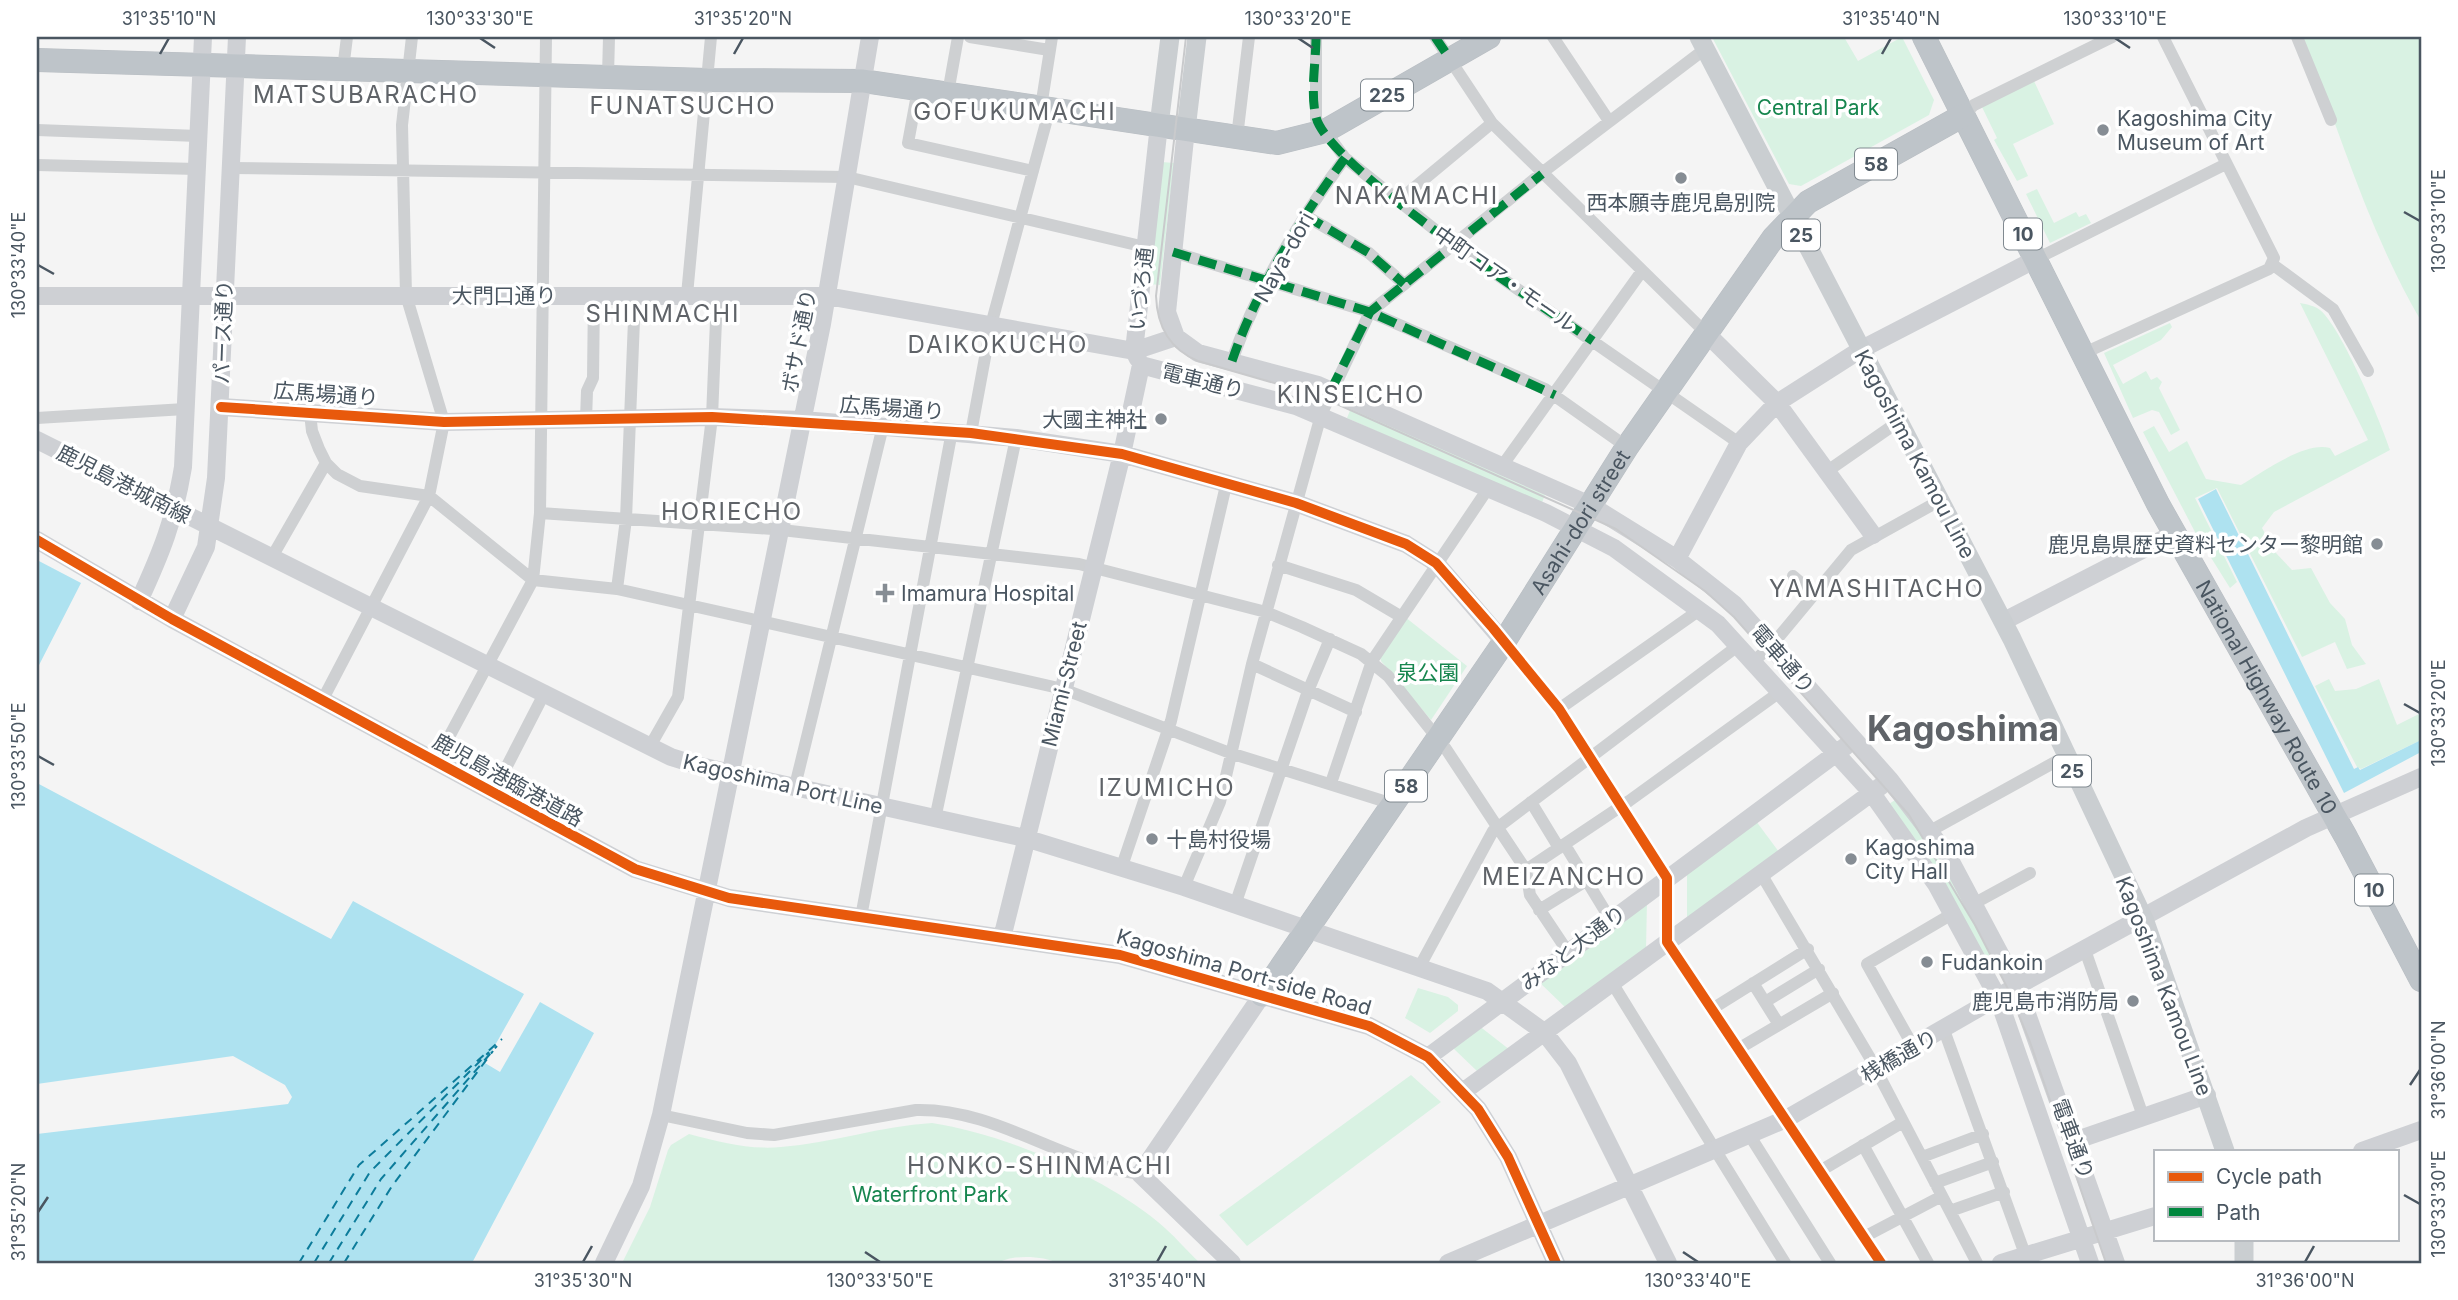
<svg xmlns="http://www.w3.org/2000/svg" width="2458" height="1300" font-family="Inter,'Noto Sans JP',sans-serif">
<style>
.green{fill:#d9f2e3}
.water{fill:#aee2f0}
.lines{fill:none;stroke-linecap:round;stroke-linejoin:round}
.ferry{stroke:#0c7c9b;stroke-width:2;stroke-dasharray:9 7;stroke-linecap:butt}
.highway-casing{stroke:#b9bec3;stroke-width:24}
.street{stroke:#ced0d2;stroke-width:12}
.secondary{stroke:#ced0d4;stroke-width:18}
.primary{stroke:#caced1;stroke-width:19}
.highway{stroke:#bec4c9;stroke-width:23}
.tram{stroke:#c9cacc;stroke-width:2}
.quiet{stroke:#00873e;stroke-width:9;stroke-dasharray:18 9;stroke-linecap:butt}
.cycleway-casing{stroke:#fff;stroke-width:15}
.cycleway{stroke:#e8590c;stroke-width:10}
.ticks{fill:none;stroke:#4a5661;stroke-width:2.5}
.poi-dot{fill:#868d94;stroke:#fff;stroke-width:2.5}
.labels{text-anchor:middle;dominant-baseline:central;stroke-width:7;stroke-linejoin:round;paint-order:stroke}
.shield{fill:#fff;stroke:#808990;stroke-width:2}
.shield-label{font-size:19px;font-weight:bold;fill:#4a5661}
.park-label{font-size:21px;fill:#17864f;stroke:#fff}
.poi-label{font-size:21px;fill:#4a5661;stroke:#fff;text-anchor:start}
.street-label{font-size:21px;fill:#4a5661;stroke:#fff}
.quarter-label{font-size:24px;letter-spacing:2px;fill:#5f6368;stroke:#fff}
.town-label{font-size:35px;font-weight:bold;fill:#5f6368;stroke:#fff}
.neatline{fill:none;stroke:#4a5661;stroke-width:2.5}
.ticks-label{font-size:18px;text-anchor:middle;fill:#4a5661}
</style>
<rect width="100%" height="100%" fill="#f4f4f4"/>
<path class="green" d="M1712 37H1844L1858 61 1902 37 1934 100 1929 115 1801 186 1789 184Z
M2303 37H2421V321C2369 232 2340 133 2303 37Z
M2034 81 2054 124 2013 144 2028 176 2017 181 1994 140 1997 138 1982 107Z
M1162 162 1174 163 1160 285 1149 284Z
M2037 189 2054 223 2076 212 2079 217 2086 214 2091 223 2050 243 2026 194Z
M2300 303C2306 304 2315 306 2320 310 2341 327 2381 422 2390 450L2274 512 2262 528 2276 553 2292 570 2311 568 2330 603 2345 619 2352 645 2366 664 2347 669 2335 642 2302 657 2217 488 2195 498 2237 582 2230 588 2195 532 2143 432 2154 426 2169 452 2187 441 2206 479 2241 485C2263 472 2305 441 2330 448L2335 456 2368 440Z
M2170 323 2172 327 2161 340 2113 365 2123 384 2146 371 2151 380 2157 377 2162 382 2159 388 2180 430 2171 435 2159 412 2152 410 2133 418 2104 353Z
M1351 408 1545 495 1541 505 1347 418Z
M1405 617 1467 666 1431 720 1381 661 1380 656Z
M2329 679 2335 691 2356 689 2379 679 2397 725 2421 713V740L2361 769 2357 767 2315 686Z
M1898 798 1944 865 1992 954 1982 959 1889 804Z
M1756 821 1779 852 1687 919V872Z
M1647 901 1646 949 1566 1008 1538 981Z
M1418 988 1448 997 1458 1005V1011L1430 1033 1405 1018Z
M1478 1025 1510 1050 1477 1071 1453 1048Z
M1411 1075 1441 1102 1247 1246 1219 1215Z
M932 1123C1004 1134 1101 1175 1158 1222 1173 1234 1186 1250 1200 1263H1057C1045 1256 1011 1254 999 1263H622L650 1207 668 1150 671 1145 689 1134C719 1142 750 1150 781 1147 832 1143 881 1126 932 1123Z"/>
<path class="water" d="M2216 489 2354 769 2358 767 2360 770 2421 740V752L2344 793 2198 499Z
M37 560 81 583 37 669Z
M37 783 331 939 353 901 524 994 485 1063 500 1072 540 1002 594 1033 472 1263H37V1134L288 1104 292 1097 285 1085 233 1056 37 1084Z"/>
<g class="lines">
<path class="ferry" d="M299 1263 359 1165 502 1039
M314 1263 370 1172 489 1052
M329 1263 381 1179 497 1046
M344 1263 392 1186 493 1051"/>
<defs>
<g id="highway">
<path id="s1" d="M1924 37 2158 504 2346 837 2421 980"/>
<path d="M37 60 707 80 863 81 1277 143 1325 131 1489 37"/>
<path id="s2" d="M1262 995 1504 642 1627 447 1774 237 1808 202 1962 116"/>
</g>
</defs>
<use href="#highway" class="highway-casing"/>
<path class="street" d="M970 37 1049 50
M1316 37V119L1345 158 1454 245 1739 443
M1435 37 1492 123 1706 333
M1553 37 1609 121
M2297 37 2331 120
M343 69 347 37
M608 76 609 37
M918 89 908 143 1033 171
M948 93 958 37
M1041 107 1052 37
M1962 116 1974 105 2112 37
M37 130 198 136
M1237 137 1249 37
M37 165 197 169
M231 168 847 177 1145 247
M1398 201 1492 123
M1306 216 1369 253 1404 284
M1173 252 1370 312 1545 389 1627 447
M2036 259 2226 164
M2272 264 2333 309 2368 371
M687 295 711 37
M2082 354 2269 269 2274 258 2163 37
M1232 361C1256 290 1301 218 1345 158
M310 413 312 431 319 449 326 463 337 474 360 486 429 496 533 580 617 589 1063 689 1230 753 1393 804
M37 418 185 409
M586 420 587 391 593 378 594 295
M971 433 991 325 1050 108
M1502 466 1642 271
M1826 472 1898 422
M540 513 773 529 1079 564 1266 612 1302 627 1361 654 1388 676 1446 749 1498 828 1526 870 1530 895 1568 952
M272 557 326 463
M1278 565 1356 590 1400 616
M1793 576 1814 594
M617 589 626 519 635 295
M1504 642 1559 709 1667 878V942L1881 1263
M1754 661 1772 645 1851 550 1939 501
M1252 664 1356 712
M323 699 429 496 444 422 406 295 402 125 412 37
M1559 709 1701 609
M649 748 678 697 712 417 717 296
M435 763 533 580 540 513 546 37
M1331 783 1372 661 1487 490
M795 786 883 426
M492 795 544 694
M1531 802 1559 848
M935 819 1016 438
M1930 831 2066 756
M1565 845 1610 919
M1121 869 1171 721 1227 481
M1526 870 1629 801 1781 691
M1760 872 1870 1058 1977 1263
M1184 887 1220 802 1252 664 1321 415 1370 312 1547 169 1705 49
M1975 903 2030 873
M1235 905 1308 691 1330 639
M1539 910 1586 881
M861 917 952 431
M2085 950 2143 1116
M1420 966 1493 831 1739 645
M1611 981 1785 1263
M1753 983 1778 1023
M1765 1002 1819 969
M1712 1009 1808 949
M1944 1030 2026 1257
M1914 1048 1867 964 1952 914
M1738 1049 1833 993
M661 1115 747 1133 774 1135 916 1110C996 1108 1062 1164 1140 1174
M1750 1136 1830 1263
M1863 1145 1928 1263
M1922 1157 1983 1134
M1820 1171 1903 1122
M1935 1183 1993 1162
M1950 1211 2004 1192
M1864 1237 1942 1196"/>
<path class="secondary" d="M1186 129 1167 312 1176 337 1198 353 1318 385 1590 505 1677 559 1734 604 1890 780 1948 856 2017 986 2116 1263
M37 296H827L1134 351 1176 337
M1706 333 1777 403 1873 535
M1138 359 1134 351 1159 125
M1141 365 1296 406 1546 513 1614 548 1718 624 1871 792 1936 884 1998 998 2090 1263
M221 407 444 422 712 417 803 420 1016 438 1122 454 1296 503 1406 544 1436 563 1504 642
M37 440 671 757 700 766 1025 838 1184 887 1487 991 1544 1032 1568 1063 1668 1263
M37 540 172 619 635 869 729 898 1120 955 1369 1026 1428 1057 1478 1109 1508 1157 1556 1263
M1677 559 1739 443 1777 403 1860 350 2036 259
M139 601C162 551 174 521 183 467L203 37
M172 619 206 547 216 478 237 37
M2004 621 2175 533
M1002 938 1122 454 1141 365
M1428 1057 1846 746
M1464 1091 1881 786
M2074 1141 2207 1095
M2362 1151 2421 1130
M604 1263 641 1186 661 1115 822 324 870 37
M1232 1263 1140 1174 1262 995
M1448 1263 1786 1119 2017 986 2306 828 2421 777
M2001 1263 2155 1216"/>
<path class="primary" d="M1699 37 2012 639 2144 919 2225 1151
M1159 125 1170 37
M1186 129 1197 37
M2244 1239V1263"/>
<use href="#highway" class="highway"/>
<path class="tram" d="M1186 37 1156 296C1157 325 1169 349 1198 361L1319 396 1616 529 1705 591 1734 617 1909 815 1975 925 2009 991 2030 1042 2106 1263"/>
<path class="quiet" d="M1316 37C1316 62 1310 93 1316 117 1327 166 1544 307 1593 341
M1435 37 1450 59
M1306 216 1369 253 1404 284
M1173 252 1370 312 1555 395
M1232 361C1256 290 1301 218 1345 158
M1331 390 1370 312 1542 174"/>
<defs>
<path id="cycleway" d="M221 407 444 422 712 417 971 433 1122 454 1296 503 1406 544 1436 563 1493 628 1559 709 1667 878V942L1881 1263
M37 540 172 619 635 869 729 898 1120 955 1369 1026 1428 1057 1478 1109 1508 1157 1556 1263"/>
</defs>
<use href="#cycleway" class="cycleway-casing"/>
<use href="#cycleway" class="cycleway"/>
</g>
<path class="ticks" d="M480 38 495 48M1298 38 1313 48M2115 38 2130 48M160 54 169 38M734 54 743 38M1882 54 1891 38M2404 212 2420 221M38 265 54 274M2404 704 2420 713M38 756 54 765M2410 1085 2420 1070M2404 1195 2420 1204M38 1212 48 1197M865 1252 880 1262M1683 1252 1698 1262M583 1262 592 1246M1157 1262 1166 1246M2305 1262 2314 1246"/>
<g class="poi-dot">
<circle cx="2103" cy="130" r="7"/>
<circle cx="1681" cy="178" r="7"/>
<circle cx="1161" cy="419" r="7"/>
<circle cx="2377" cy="544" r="7"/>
<path d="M881.5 582.5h7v7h7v7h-7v7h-7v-7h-7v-7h7z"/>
<circle cx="1152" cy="839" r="7"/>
<circle cx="1851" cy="859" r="7"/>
<circle cx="1927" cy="962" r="7"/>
<circle cx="2133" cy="1001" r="7"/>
</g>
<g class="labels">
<g class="shield">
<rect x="1361" y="79.5" width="52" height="31" rx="5"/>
<rect x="1855" y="148.5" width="42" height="31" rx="5"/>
<rect x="2004" y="218.5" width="38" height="31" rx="5"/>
<rect x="1782" y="219.5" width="38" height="31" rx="5"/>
<rect x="2053" y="755.5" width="38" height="31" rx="5"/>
<rect x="1385" y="770.5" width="42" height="31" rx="5"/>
<rect x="2355" y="874.5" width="38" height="31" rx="5"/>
</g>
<g class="shield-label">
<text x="1387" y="95">225</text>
<text x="1876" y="164">58</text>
<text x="2023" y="234">10</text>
<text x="1801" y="235">25</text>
<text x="2072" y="771">25</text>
<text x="1406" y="786">58</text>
<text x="2374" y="890">10</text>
</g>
<g class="park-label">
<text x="1818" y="107">Central Park</text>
<text x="1428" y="672">泉公園</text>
<text x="930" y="1194">Waterfront Park</text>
</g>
<g class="poi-label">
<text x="2117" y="118">Kagoshima City<tspan x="2117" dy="24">Museum of Art</tspan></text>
<text x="1681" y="202" text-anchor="middle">西本願寺鹿児島別院</text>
<text x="1147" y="419" text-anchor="end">大國主神社</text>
<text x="2363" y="544" text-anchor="end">鹿児島県歴史資料センター黎明館</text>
<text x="901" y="593">Imamura Hospital</text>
<text x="1166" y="839">十島村役場</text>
<text x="1865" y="847">Kagoshima<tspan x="1865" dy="24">City Hall</tspan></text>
<text x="1941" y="962">Fudankoin</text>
<text x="2119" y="1001" text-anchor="end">鹿児島市消防局</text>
</g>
<g class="street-label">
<text transform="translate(1284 257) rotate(-61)">Naya-dori</text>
<text transform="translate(1505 279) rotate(35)">中町コア・モール</text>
<text transform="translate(1141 289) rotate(-84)">いづろ通</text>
<text x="504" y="295">大門口通り</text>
<text transform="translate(223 332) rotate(-88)">パース通り</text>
<text transform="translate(799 341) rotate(-79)">ボサド通り</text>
<text transform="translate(1203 381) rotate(14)">電車通り</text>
<text transform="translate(326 394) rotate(4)">広馬場通り</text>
<text transform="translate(892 408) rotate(4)">広馬場通り</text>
<text transform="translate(1915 454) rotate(62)">Kagoshima Kamou Line</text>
<text transform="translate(124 484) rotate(27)">鹿児島港城南線</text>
<text stroke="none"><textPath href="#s2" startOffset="570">Asahi-dori street</textPath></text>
<text transform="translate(1783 659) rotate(49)">電車通り</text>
<text transform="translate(1064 684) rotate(-76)">Miami-Street</text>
<text stroke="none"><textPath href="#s1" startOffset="744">National Highway Route 10</textPath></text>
<text transform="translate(508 780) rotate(29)">鹿児島港臨港道路</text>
<text transform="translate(783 784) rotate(13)">Kagoshima Port Line</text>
<text transform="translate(1573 948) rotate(-37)">みなと大通り</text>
<text transform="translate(1244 972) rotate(16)">Kagoshima Port-side Road</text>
<text transform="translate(2164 986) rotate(69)">Kagoshima Kamou Line</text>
<text transform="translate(1899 1056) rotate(-30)">桟橋通り</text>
<text transform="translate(2073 1139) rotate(70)">電車通り</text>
</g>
<g class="quarter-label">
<text x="366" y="94">MATSUBARACHO</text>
<text x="683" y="105">FUNATSUCHO</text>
<text x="1015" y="111">GOFUKUMACHI</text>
<text x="1417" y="195">NAKAMACHI</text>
<text x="663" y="313">SHINMACHI</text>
<text x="998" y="344">DAIKOKUCHO</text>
<text x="1351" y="394">KINSEICHO</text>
<text x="732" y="511">HORIECHO</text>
<text x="1877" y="588">YAMASHITACHO</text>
<text x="1167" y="787">IZUMICHO</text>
<text x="1564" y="876">MEIZANCHO</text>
<text x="1040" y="1165">HONKO-SHINMACHI</text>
</g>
<g class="town-label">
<text x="1963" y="728">Kagoshima</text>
</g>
</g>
<rect width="2458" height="1300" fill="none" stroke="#ffffff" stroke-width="77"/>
<rect x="2154" y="1150" width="245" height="91" fill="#ffffff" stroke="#b7bbc0" stroke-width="2"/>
<rect x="2168" y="1172" width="35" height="10" fill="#e8590c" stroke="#b7bbc0" stroke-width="2"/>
<text x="2216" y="1184" font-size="21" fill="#4a5661">Cycle path</text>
<rect x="2168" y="1207" width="35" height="10" fill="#00873e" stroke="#b7bbc0" stroke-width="2"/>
<text x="2216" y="1220" font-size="21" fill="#4a5661">Path</text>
<rect x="38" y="38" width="2382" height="1224" class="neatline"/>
<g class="ticks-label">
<text x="169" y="25">31°35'10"N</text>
<text x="480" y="25">130°33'30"E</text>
<text x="743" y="25">31°35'20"N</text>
<text x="1298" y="25">130°33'20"E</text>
<text x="1891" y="25">31°35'40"N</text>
<text x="2115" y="25">130°33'10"E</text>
<text transform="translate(2439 221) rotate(-90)" y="6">130°33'10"E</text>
<text transform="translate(19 265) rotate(-90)" y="6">130°33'40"E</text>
<text transform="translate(2439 713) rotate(-90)" y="6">130°33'20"E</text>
<text transform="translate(19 756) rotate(-90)" y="6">130°33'50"E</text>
<text transform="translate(2439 1070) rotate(-90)" y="6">31°36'00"N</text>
<text transform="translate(2439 1204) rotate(-90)" y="6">130°33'30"E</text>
<text transform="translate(19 1212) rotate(-90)" y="6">31°35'20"N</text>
<text x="583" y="1287">31°35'30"N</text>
<text x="880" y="1287">130°33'50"E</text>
<text x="1157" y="1287">31°35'40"N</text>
<text x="1698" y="1287">130°33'40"E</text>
<text x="2305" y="1287">31°36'00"N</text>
</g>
</svg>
